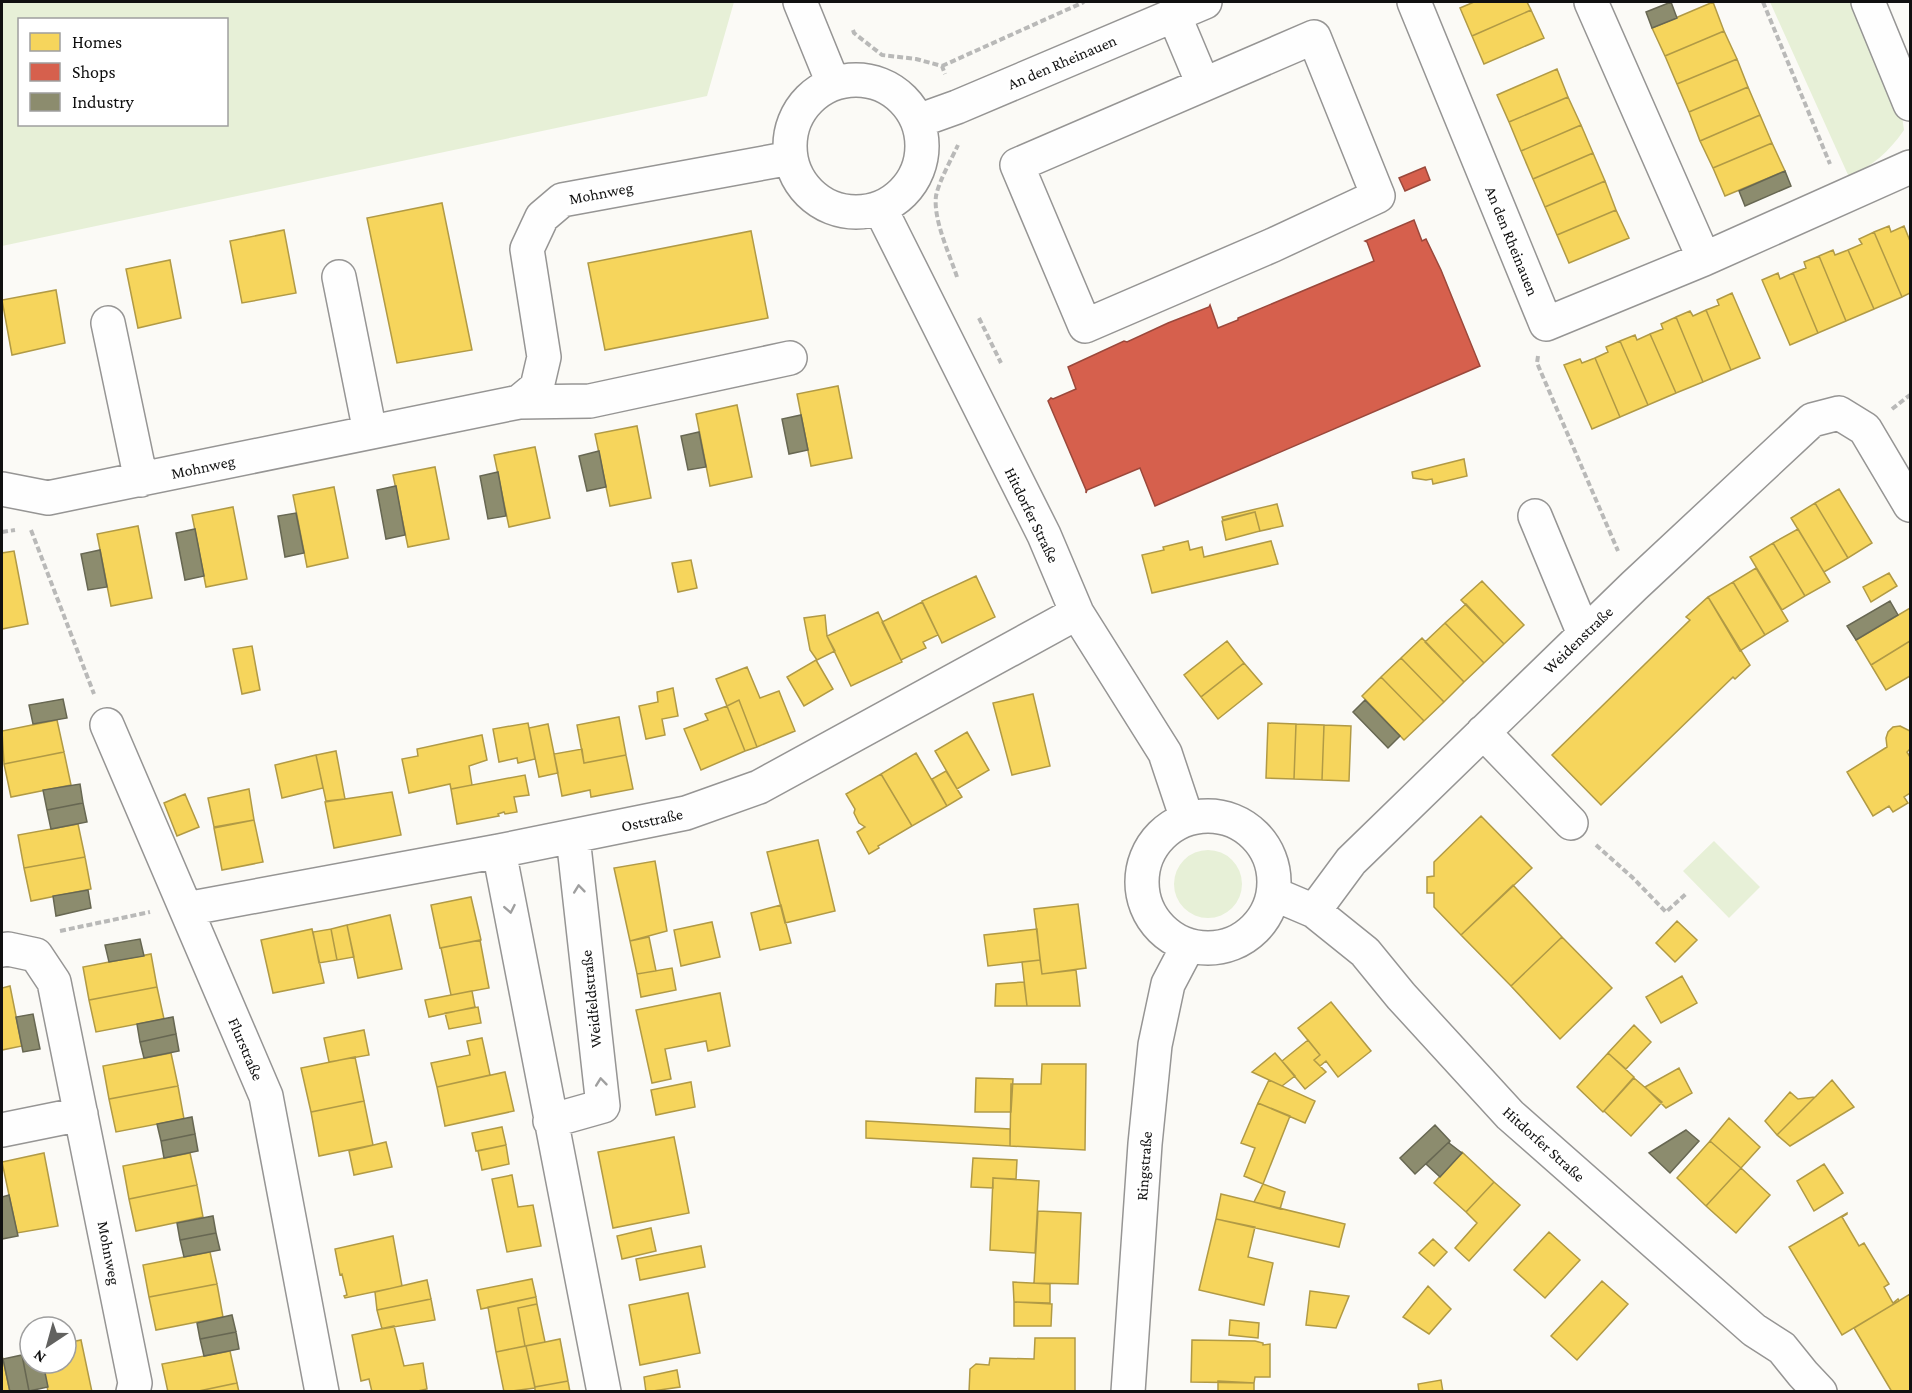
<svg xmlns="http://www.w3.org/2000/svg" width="1912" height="1393" font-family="'Crimson Pro',serif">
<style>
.green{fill:#e7f0d7;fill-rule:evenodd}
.homes{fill:#f6d55c;stroke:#b19a45;stroke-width:1.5}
.shops{fill:#d6604d;stroke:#9b483b;stroke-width:1.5}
.industry{fill:#8c8c6e;stroke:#676752;stroke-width:1.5}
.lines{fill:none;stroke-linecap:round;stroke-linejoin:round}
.minor-casing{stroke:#969594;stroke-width:36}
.path{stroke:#b9b9b8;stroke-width:4;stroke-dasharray:6 3;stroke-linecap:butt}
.minor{stroke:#fefefe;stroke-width:33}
.oneway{stroke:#9f9f9f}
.labels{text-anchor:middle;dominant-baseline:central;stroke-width:6;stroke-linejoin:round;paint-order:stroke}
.street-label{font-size:16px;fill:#101010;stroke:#fff}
</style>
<rect width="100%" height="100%" fill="#fbfaf6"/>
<path class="green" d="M2 2H734L707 96 2 246ZM20 20H226V124H20Z
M1770 2H1855L1901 109 1904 130C1889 152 1872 166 1849 177Z
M1714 841 1760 887 1729 918 1683 871Z
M1174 884a34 34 0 1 1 68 0a34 34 0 1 1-68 0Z"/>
<path class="homes" d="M1474 2H1527L1531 10 1472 36 1460 8Z
M1713 2 1724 31 1665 56 1652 28Z
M1531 10 1544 38 1484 64 1472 36Z
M1724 31 1737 59 1677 84 1665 56Z
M1737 59 1748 87 1689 112 1677 84Z
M1557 69 1568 97 1509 122 1497 95Z
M1748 87 1760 115 1700 141 1689 112Z
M1568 97 1581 125 1521 151 1509 122Z
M1760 115 1772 143 1713 168 1700 141Z
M1581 125 1593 153 1533 179 1521 151Z
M1772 143 1785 171 1725 196 1713 168Z
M1593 153 1605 181 1545 207 1533 179Z
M1605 181 1616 210 1557 235 1545 207Z
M442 203 472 350 397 363 367 218Z
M1616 210 1629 238 1569 263 1557 235Z
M1889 226 1891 232 1904 226 1910 241V293L1902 297 1874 232Z
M284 230 296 293 242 303 230 241Z
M751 231 768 318 605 350 588 263Z
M1874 232 1902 297 1874 309 1848 250 1862 244 1859 239Z
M1833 250 1835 255 1848 250 1874 309 1846 321 1819 256Z
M1819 256 1846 321 1818 333 1793 273 1806 268 1804 262Z
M170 260 181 318 138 328 126 269Z
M1778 273 1780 279 1793 273 1818 333 1790 345 1762 280Z
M56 290 65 343 12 355 2 300Z
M1732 293 1760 358 1731 370 1706 310 1719 305 1717 300Z
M1706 310 1731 370 1703 382 1676 317 1690 311 1693 316Z
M1676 317 1703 382 1676 393 1650 334 1663 329 1661 324Z
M1650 334 1676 393 1648 405 1620 341 1635 335 1637 340Z
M1620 341 1648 405 1620 417 1595 358 1608 352 1606 347Z
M1595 358 1620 417 1592 429 1564 365 1580 359 1582 363Z
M838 386 852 458 811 466 797 394Z
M737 405 752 477 710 486 696 414Z
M637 426 651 498 610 506 595 434Z
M535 447 550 518 509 527 494 455Z
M1464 459 1467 476 1433 484 1432 479 1426 480 1413 478 1412 472Z
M435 467 449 539 408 547 393 475Z
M334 487 348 558 307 567 293 495Z
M1839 489 1872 543 1848 558 1815 503Z
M1815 503 1848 558 1824 572 1791 518Z
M1277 504 1283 526 1260 531 1255 512 1223 520 1222 517Z
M233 507 247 579 206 587 192 515Z
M1255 512 1260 531 1226 540 1222 521Z
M138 526 152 598 111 606 97 534Z
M1798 529 1830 582 1805 596 1773 543Z
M1188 541 1190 550 1202 547 1204 557 1271 541 1278 564 1152 593 1142 555 1164 550 1163 547Z
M1773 543 1805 596 1782 610 1750 557Z
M14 551 28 624 2 629V553Z
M691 560 697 588 678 592 672 563Z
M1756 568 1788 621 1765 635 1733 582Z
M1889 573 1897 586 1871 602 1863 587Z
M976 576 995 617 942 643 922 601Z
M1482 581 1524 625 1504 644 1461 600Z
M1733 582 1765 635 1740 651 1708 597Z
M1708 597 1750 665 1735 679 1733 677 1601 805 1552 755 1690 620 1686 617Z
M922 602 938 635 923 642 926 648 901 660 882 622Z
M1466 604 1504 644 1484 663 1445 623Z
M1910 608V641L1871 665 1856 640Z
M878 612 902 662 851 686 827 636Z
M825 615 827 636 835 651 817 660 810 650 804 618Z
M1445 623 1484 663 1464 682 1425 642Z
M1422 638 1464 682 1444 702 1401 658Z
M1227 641 1244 663 1201 697 1184 675Z
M1910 641V676L1886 690 1871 665Z
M252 646 260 690 242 694 233 649Z
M1401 658 1444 702 1424 721 1381 677Z
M816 660 833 689 804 706 787 677Z
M1244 663 1262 684 1218 719 1201 697Z
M747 667 760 698 779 691 795 731 757 747 739 700 727 706 716 679Z
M1381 677 1424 721 1404 740 1362 696Z
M673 688 678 716 662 719 665 735 646 739 639 706 658 702 657 692Z
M1033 694 1050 766 1012 775 993 703Z
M739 700 757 747 745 751 727 706Z
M727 706 745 751 701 770 684 729 708 720 705 714Z
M619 717 626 755 584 763 577 725Z
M57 720 64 752 4 764 2 731Z
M528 723 535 759 518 763 517 758 499 762 493 729Z
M1268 723 1296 724 1294 779 1266 778Z
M548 724 558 773 539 777 529 728Z
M1296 724 1324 725 1322 780 1294 779Z
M1324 725 1351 726 1349 781 1322 780Z
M1900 726 1910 731V749L1907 752 1910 757V793L1904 797 1908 803 1893 812 1889 806 1873 816 1847 772 1887 747 1886 738 1888 732 1893 727Z
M967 732 989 770 957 789 935 751Z
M482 735 487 760 469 766 472 785 451 789 450 784 409 793 402 759 418 756 417 749Z
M582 749 584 763 626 755 633 789 591 797 590 790 562 796 554 754Z
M336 751 345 799 326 801 316 755Z
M64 752 71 785 11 797 4 764Z
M916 753 947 806 912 826 881 774Z
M316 755 323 788 282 798 275 765Z
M946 771 962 797 947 806 932 779Z
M881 774 912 826 878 846 879 848 869 854 857 832 865 827 859 823 854 813 855 809 846 794Z
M525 775 529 795 514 797 517 812 505 814 504 812 498 814 499 816 457 824 451 789Z
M249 789 254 820 214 827 208 798Z
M392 792 401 835 334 848 325 802Z
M185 794 199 827 177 836 164 803Z
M1481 816 1532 868 1461 935 1434 907V893H1427V877L1434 876V862Z
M254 820 263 862 222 870 214 828Z
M78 824 85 857 24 868 18 835Z
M818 840 835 911 785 923 767 852Z
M85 857 91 889 31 901 24 868Z
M655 861 667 931 630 941 614 868Z
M1513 885 1562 937 1511 986 1461 935Z
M471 897 481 940 440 948 431 905Z
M1078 904 1086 968 1042 974 1034 909Z
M781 905 791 943 760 950 751 913Z
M390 915 402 969 358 978 347 925Z
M1677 921 1697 940 1675 962 1656 943Z
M712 922 720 957 681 966 674 930Z
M347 925 354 957 337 960 331 929Z
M312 929 324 983 273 993 261 940Z
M331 929 337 960 319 963 313 932Z
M1037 929 1040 960 988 966 984 935Z
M649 937 656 971 637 974 630 941Z
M1562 937 1612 988 1560 1039 1511 986Z
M480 940 489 988 451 995 441 948Z
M151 954 157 987 89 1000 83 967Z
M1040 960 1042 974 1076 970 1080 1006H1027L1022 962Z
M672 968 676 990 641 997 637 974Z
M1682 976 1697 1003 1661 1023 1646 997Z
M1024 982 1027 1006H995L996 984Z
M10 986 22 1046 2 1050V988Z
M157 987 164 1019 96 1032 89 1000Z
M472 991 475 1007 429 1017 425 1000Z
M720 993 730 1046 708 1051 706 1041 665 1049 671 1079 652 1083 636 1010Z
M1331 1002 1371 1051 1338 1077 1326 1061 1320 1066 1314 1060 1320 1055 1298 1028Z
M478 1007 481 1023 449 1029 445 1013Z
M1634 1025 1651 1042 1626 1069 1608 1053Z
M364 1030 369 1055 329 1062 324 1038Z
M482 1038 490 1075 437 1087 431 1063 470 1055 467 1041Z
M1308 1040 1320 1055 1314 1060 1326 1072 1305 1089 1282 1061Z
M171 1053 178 1086 109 1099 103 1066Z
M1275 1053 1295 1076 1282 1086 1252 1072Z
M1608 1053 1634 1077 1603 1112 1577 1087Z
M355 1057 364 1101 311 1112 301 1068Z
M1042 1064H1086L1085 1150 1010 1146 1011 1084H1041Z
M1679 1068 1692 1093 1666 1108 1645 1087Z
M505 1072 514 1111 445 1126 437 1087Z
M976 1078 1013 1079 1011 1112H975Z
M1634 1078 1662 1102 1631 1136 1604 1111Z
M1269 1080 1315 1101 1305 1123 1258 1103Z
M1832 1080 1854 1107 1790 1146 1777 1135Z
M691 1082 695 1107 656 1115 651 1090Z
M178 1086 184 1119 116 1132 109 1099Z
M1790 1092 1798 1099 1815 1097 1777 1135 1765 1121Z
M364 1101 373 1145 319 1156 311 1112Z
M1258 1103 1290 1116 1263 1184 1244 1176 1255 1148 1241 1143Z
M1729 1118 1760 1147 1741 1168 1710 1141Z
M866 1121 1010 1129V1146L866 1138Z
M502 1127 506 1145 476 1151 472 1133Z
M674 1137 689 1213 613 1228 598 1152Z
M1710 1141 1741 1168 1706 1206 1677 1178Z
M386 1142 392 1167 354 1175 349 1151Z
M506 1145 509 1164 482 1170 478 1151Z
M1462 1152 1494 1182 1466 1212 1434 1183Z
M44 1153 58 1226 17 1233 2 1162Z
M190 1153 197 1185 129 1199 123 1166Z
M973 1158 1017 1160 1016 1179 993 1178V1188L971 1187Z
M1824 1164 1843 1193 1814 1211 1797 1181Z
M1741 1168 1770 1195 1736 1233 1706 1206Z
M512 1175 518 1207 533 1205 541 1246 507 1252 492 1179Z
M993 1178 1039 1181 1035 1253 990 1250Z
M1494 1182 1520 1205 1469 1261 1455 1248 1477 1223 1466 1212Z
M1263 1184 1285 1192 1280 1209 1254 1202Z
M197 1185 203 1217 136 1231 129 1199Z
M1221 1194 1345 1224 1339 1247 1216 1219Z
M1038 1211 1081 1213 1078 1284 1034 1283Z
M1847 1213V1214L1842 1217 1859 1246 1864 1243 1889 1284 1884 1287 1893 1303 1898 1299 1899 1301 1842 1335 1789 1247Z
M1216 1219 1255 1227 1248 1257 1273 1263 1264 1305 1199 1290Z
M651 1228 656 1251 622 1259 617 1236Z
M1549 1232 1580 1260 1545 1298 1514 1270Z
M393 1236 402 1286 345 1298 344 1296 347 1295 342 1274 340 1275 335 1249Z
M1433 1239 1447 1252 1434 1266 1419 1253Z
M701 1246 705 1267 640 1280 636 1259Z
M210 1252 217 1284 149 1297 143 1265Z
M532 1279 536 1297 481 1309 477 1290Z
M427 1280 431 1299 377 1310 375 1292Z
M1602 1281 1628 1304 1577 1360 1551 1336Z
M1013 1282 1050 1284V1303L1014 1302Z
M217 1284 223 1317 156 1330 149 1297Z
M1428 1286 1451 1309 1429 1334 1403 1317Z
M1310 1291 1349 1296 1336 1328 1306 1325Z
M688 1293 700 1353 640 1365 629 1305Z
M1910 1294V1392H1892L1854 1328Z
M536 1297 537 1304 518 1308 525 1346 496 1352 488 1307Z
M431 1299 435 1320 382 1329 377 1310Z
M1014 1302 1052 1304 1051 1326H1014Z
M537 1304 545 1342 525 1346 518 1308Z
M1230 1320 1259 1323 1258 1338 1229 1335Z
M394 1326 404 1366 423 1363 427 1389 413 1392H372L369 1379 361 1381 352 1335Z
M1035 1338H1075V1392H969L970 1369 976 1364 989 1365 990 1358 1034 1359Z
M560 1339 568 1381 535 1387 526 1346Z
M81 1340 92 1392H48L43 1363H66V1343Z
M1192 1340 1255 1341 1263 1343V1345L1270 1344V1377H1255L1254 1383 1191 1382Z
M526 1346 535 1388 504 1392 496 1352Z
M230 1351 237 1383 194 1392H168L162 1364Z
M2 1356 3 1359 10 1392H2Z
M677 1370 680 1387 646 1392 644 1377Z
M1441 1380 1443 1392H1419L1418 1384Z
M568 1381 570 1392H535V1387Z
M1218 1381 1254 1383V1392H1218Z
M237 1383 239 1392H194Z"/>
<path class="shops" d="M1425 167 1430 180 1405 191 1399 178Z
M1414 220 1422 241 1426 239 1441 270 1480 366 1155 506 1140 468 1087 490 1086 493V490L1048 401 1051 398 1053 399 1076 389 1068 367 1124 341 1127 342 1168 323 1209 307 1210 305 1218 328 1238 320V318L1374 261 1367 242 1365 241Z"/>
<path class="industry" d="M1671 2 1677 18 1652 28 1646 12Z
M1785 171 1791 186 1745 206 1739 191Z
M801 415 808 450 789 454 782 419Z
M699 432 706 467 688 470 681 436Z
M599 451 606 487 587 491 579 456Z
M498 472 506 516 488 519 480 476Z
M396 486 405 535 386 539 377 490Z
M296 513 304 553 285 557 278 516Z
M195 529 204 576 185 580 176 533Z
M100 550 107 587 88 590 81 554Z
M1890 601 1898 615 1856 640 1847 626Z
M63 699 67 718 33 724 29 705Z
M1365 700 1400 736 1388 748 1353 712Z
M80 784 83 803 47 810 43 790Z
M83 803 87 822 51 829 47 810Z
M88 890 91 908 56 916 53 896Z
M140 939 144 956 109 962 105 945Z
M33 1014 40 1049 23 1052 16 1017Z
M173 1017 176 1034 140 1042 137 1024Z
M176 1034 179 1051 144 1058 140 1042Z
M192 1117 195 1134 161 1141 157 1124Z
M1435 1125 1450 1141 1415 1174 1400 1158Z
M1686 1130 1699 1141 1670 1173 1649 1153Z
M195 1134 198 1151 164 1158 161 1141Z
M1450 1141 1449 1143 1462 1153 1440 1177 1426 1164Z
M9 1195 18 1236 2 1239V1197Z
M213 1216 216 1233 180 1240 177 1223Z
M216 1233 220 1250 184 1257 180 1240Z
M232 1315 236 1332 200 1339 197 1323Z
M236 1332 239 1349 204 1356 200 1339Z
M30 1354V1363H43L48 1387 29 1391 22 1355Z
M22 1355 29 1391 10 1392 3 1359Z"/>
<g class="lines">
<defs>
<path id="minor" d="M800 2 833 83
M1414 2 1546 324 1704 259 1591 2
M1868 2 1910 104
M1174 15 1203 84
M1314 37 1378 196 1273 245 1085 326 1017 165Z
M790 146a66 66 0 1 1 132 0a66 66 0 1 1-132 0Z
M918 121 957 107 1205 2
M880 208 1044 535 1077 613 1165 753 1187 819
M1704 259 1910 167
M339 277 370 432
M108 323 141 480
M519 402 590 401 790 358
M2 489 48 498 519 402 537 387 544 357 527 249 542 217 562 200 791 158
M1535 516 1584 634
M107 725 266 1096 322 1392
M1483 732 1571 823
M1142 882a66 66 0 1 1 132 0a66 66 0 1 1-132 0Z
M499 851 604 1392
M1274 894 1314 911 1365 952 1401 996 1510 1115 1754 1330 1782 1348 1803 1374 1820 1392
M186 909 499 851 686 813 759 787 1077 613
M1314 911 1351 861 1634 586 1812 420 1839 413 1865 429 1910 505
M2 950 8 949 36 955 54 982 135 1383 133 1392
M550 1121 603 1106 573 837
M2 1130 81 1114
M1128 1392 1145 1144 1155 1045 1168 984 1188 946"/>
</defs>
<use href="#minor" class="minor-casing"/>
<path class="path" d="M1763 2 1830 164
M853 30 854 33 882 55 916 59 942 66 945 74
M942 66 1084 2
M957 277C950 255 933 220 936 196 939 181 951 160 958 145
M979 318 1001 363
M1538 356 1537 363 1618 551
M1892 409 1910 395
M31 530 94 694
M2 532 15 530
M1596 845 1632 877 1666 912 1687 893
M60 931 150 912"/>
<use href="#minor" class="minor"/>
</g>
<defs><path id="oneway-chevron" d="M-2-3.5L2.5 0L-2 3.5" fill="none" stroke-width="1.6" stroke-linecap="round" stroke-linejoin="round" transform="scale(1.5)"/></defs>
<g class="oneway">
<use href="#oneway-chevron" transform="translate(579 889) rotate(-96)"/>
<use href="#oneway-chevron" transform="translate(510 909) rotate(79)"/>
<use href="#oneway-chevron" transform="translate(601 1082) rotate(-96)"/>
</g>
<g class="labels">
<g class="street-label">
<text transform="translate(1062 62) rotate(-23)">An den Rheinauen</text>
<text transform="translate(601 193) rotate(-11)">Mohnweg</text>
<text transform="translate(1512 241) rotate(68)">An den Rheinauen</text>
<text transform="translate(203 467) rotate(-12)">Mohnweg</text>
<text transform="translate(1032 515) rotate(64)">Hitdorfer Straße</text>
<text transform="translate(1578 640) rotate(-44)">Weidenstraße</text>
<text transform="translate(652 820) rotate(-12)">Oststraße</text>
<text transform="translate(591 999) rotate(-96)">Weidfeldstraße</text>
<text transform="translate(246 1049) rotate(67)">Flurstraße</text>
<text transform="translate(1544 1144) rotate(42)">Hitdorfer Straße</text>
<text transform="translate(1144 1166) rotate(-86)">Ringstraße</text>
<text transform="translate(109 1253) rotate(79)">Mohnweg</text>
</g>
</g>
<rect width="1912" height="1393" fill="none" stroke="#101010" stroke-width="6"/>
<rect x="18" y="18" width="210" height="108" fill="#ffffff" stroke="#9f9f9f" stroke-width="1.5"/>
<rect x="30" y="33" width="30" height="18" fill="#f6d55c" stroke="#9f9f9f" stroke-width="1.5"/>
<text x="72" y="48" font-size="18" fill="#101010">Homes</text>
<rect x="30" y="63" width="30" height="18" fill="#d6604d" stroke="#9f9f9f" stroke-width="1.5"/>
<text x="72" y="78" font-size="18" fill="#101010">Shops</text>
<rect x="30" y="93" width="30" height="18" fill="#8c8c6e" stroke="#9f9f9f" stroke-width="1.5"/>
<text x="72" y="108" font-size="18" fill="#101010">Industry</text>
<g transform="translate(48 1345) rotate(216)"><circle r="28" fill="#ffffff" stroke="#9f9f9f" stroke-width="1.5"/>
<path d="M0-4.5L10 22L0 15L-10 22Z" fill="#626260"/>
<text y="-9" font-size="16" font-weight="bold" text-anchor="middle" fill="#101010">N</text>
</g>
</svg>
